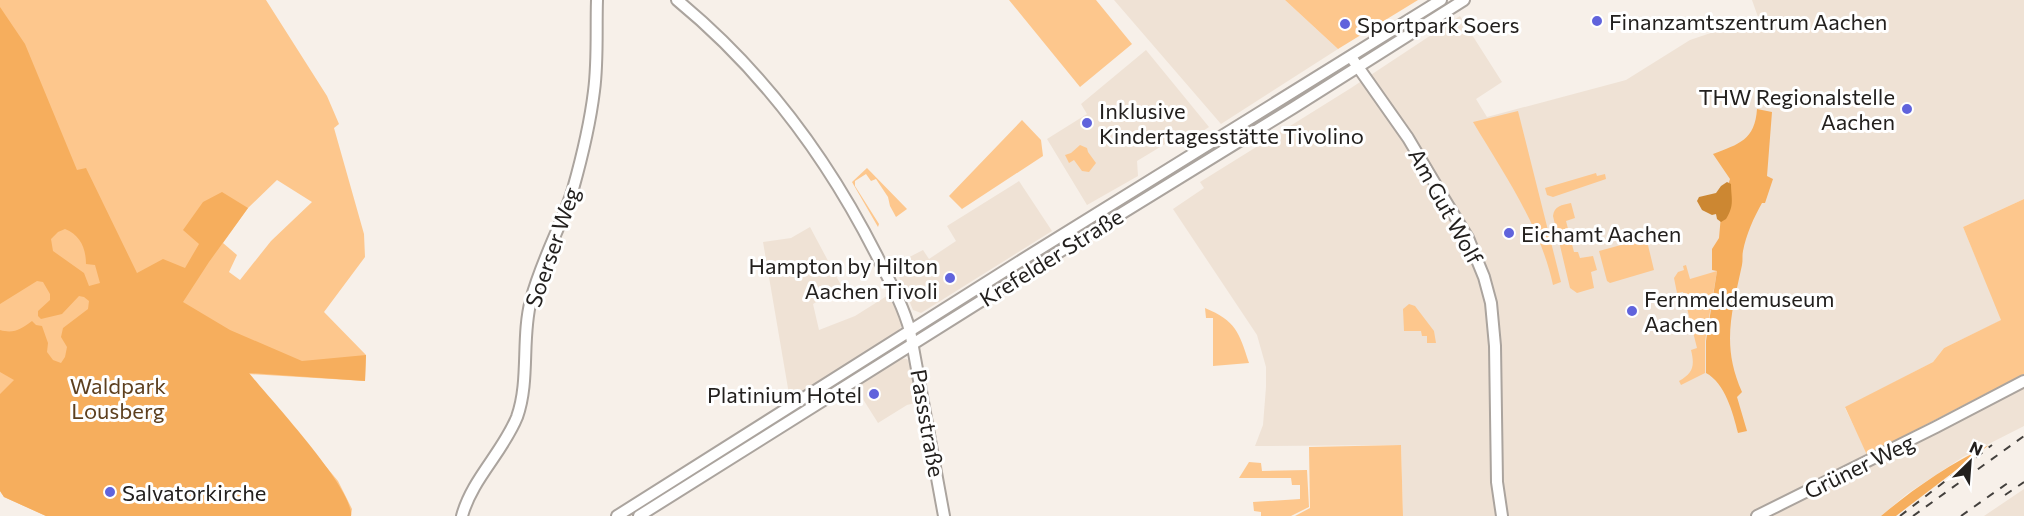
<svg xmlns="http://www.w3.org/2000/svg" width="2024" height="516" font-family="Commissioner,sans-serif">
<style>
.built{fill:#efe2d5}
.green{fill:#fdc78d;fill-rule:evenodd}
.forest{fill:#f6ae5d;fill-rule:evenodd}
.water{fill:#cc8732}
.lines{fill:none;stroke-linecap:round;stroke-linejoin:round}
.secondary-casing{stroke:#aba49e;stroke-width:14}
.primary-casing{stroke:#aba49e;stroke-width:14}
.secondary{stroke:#fff;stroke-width:10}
.primary{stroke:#fff;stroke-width:10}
.rail{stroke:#43403d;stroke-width:2;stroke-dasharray:8 8;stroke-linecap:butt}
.poi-dot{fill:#6063dc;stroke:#fff;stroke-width:2}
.labels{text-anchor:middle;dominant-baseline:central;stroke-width:6;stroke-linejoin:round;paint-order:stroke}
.poi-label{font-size:22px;fill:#23201e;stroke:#fff;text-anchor:start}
.street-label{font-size:22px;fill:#23201e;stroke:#fff}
.park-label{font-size:22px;fill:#5e401f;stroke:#fff}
</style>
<rect width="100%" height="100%" fill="#f7f0e9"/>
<path class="built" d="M1114 0H1285L1338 49 1221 124Z
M1752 0H2024V199L1963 227 2002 320 1944 348 1933 362 1845 408 1868 455 2024 374V426L1963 457 1907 494 1881 516H1403L1401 445 1255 446 1263 425 1266 387V367L1257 335 1173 209 1204 188 1200 182 1351 88 1460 16 1502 82 1476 99 1487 117 1626 80 1690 40 1758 17Z
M1146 50 1209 127 1185 143 1175 138 1137 161 1138 176 1087 205 1047 139 1087 114 1081 104Z
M1019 181 1052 231 921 313 913 310 894 265 923 250 929 259 956 241 947 226Z
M810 227 842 287 813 304 819 330 855 316 890 294 902 325 897 333 790 400 763 242 791 238Z
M900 358 907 359 910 362 919 402 907 405 878 423 856 388Z
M2024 489V516H1984Z"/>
<path class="green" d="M0 0H266L327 96 339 124 334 128 364 234 365 257 324 312 366 355 365 381 249 374 338 481 352 509 351 516H46L4 497 0 491ZM277 180 312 202 271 241 240 280 229 272 237 255 223 243 248 208Z
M1009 0H1096L1132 44 1080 87Z
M1285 0H1418L1338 49Z
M1518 111 1561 282 1553 285C1540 225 1504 174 1473 122Z
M1022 120 1041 140 1043 156 962 209 949 196Z
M1080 145 1087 148 1088 152 1096 163 1089 172 1082 171 1074 160 1069 163 1065 155 1071 153Z
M1211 148 1181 168 1175 175 925 332 924 331 997 281Z
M867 168 907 209 896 217 890 206 888 197 876 179 871 181 866 174 855 181V186L879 224 878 227 852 182Z
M1596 173 1597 176 1605 174 1606 179 1553 197 1547 195 1545 188Z
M2024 199V374L1867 455 1845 407 1933 362 1944 348 2001 320 1963 227Z
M1571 203 1575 218 1566 221 1574 252H1578L1580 258 1593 256 1597 270 1591 272 1594 288 1577 293 1570 288 1553 216C1554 206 1562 205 1571 203Z
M1643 239 1647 241 1654 270 1610 283 1607 281 1599 251Z
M1686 265 1690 279 1717 271 1705 341V373L1681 385 1679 381C1693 373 1695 366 1691 350L1697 348 1683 292 1677 293 1674 278 1678 272 1684 270 1683 266Z
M1409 304 1415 306 1434 331 1436 343H1427V336H1422L1421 331H1404L1403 309Z
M1205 308C1236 321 1239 332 1249 363L1213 366V318H1206Z
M888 349 889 351 829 392 630 516 684 478Z
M1401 445 1403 516H1295L1310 508 1309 447Z
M1249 462 1261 463 1262 471 1307 470 1309 507 1291 516H1261V512L1254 511 1253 502 1300 499V485H1292L1291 478H1239Z"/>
<path class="forest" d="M0 7 25 44 77 170 86 168 137 273 163 259 185 268 199 244 183 230 203 202 222 192 248 208 209 262 183 302 230 330 302 361 366 355 365 381 249 373C269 398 355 490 351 516H46L4 497 0 491V394L14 380 0 372V330C14 334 21 329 32 321L36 325 42 326 48 343 47 352 53 360 61 363 65 357 67 347 61 337 63 328 88 309 89 301 84 297 79 296 62 314 41 319 38 316V311L50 300V294L43 282 37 281 0 304ZM65 229C80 235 86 248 86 264L95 265 100 283 89 286 84 273 53 251 51 239 58 232Z
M1757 109 1772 112 1767 176 1773 179 1765 203H1762C1754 217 1746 235 1743 251 1742 255 1743 260 1742 265 1732 312 1721 345 1742 392L1737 397 1747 431 1738 433C1733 413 1725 383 1706 373V341L1717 271 1712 270V249L1719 238 1722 204 1730 179 1713 154C1739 144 1755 140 1757 109Z
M1989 445 1896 516H1881C1914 488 1950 464 1989 445Z"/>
<path class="water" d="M1727 182 1731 184C1731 198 1735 205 1726 219L1721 222 1717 219 1716 214 1712 215 1702 210 1697 201 1699 197 1716 193 1721 186Z"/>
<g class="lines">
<defs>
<path id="secondary" d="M677 0C761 69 828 159 877 256 889 280 903 305 910 331L944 516
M1351 57 1408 138 1443 197 1468 238 1484 277 1491 303 1495 346 1497 482 1502 516
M462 516C472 479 503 452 517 417 530 381 521 337 531 300 541 261 561 227 573 189 582 157 590 124 594 91 598 61 596 30 597 0
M1757 516 1936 427 2024 381"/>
<path id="primary" d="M617 516 1022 260 1441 0
M639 516 1072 244 1293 108 1464 0"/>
</defs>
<use href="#secondary" class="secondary-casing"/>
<use href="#primary" class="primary-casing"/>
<use href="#secondary" class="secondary"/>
<use href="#primary" class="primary"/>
<path class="rail" d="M2005 495 2024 482
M1900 516 1992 445
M1913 516 2024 436
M1961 516 2012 480"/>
</g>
<g class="poi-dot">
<circle cx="1597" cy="21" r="6"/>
<circle cx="1345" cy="24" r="6"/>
<circle cx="1907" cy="109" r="6"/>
<circle cx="1087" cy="123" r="6"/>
<circle cx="1509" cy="233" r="6"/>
<circle cx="950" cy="278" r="6"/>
<circle cx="1632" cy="311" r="6"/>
<circle cx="874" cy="394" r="6"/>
<circle cx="110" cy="492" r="6"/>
</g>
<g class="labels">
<g class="poi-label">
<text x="1609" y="21">Finanzamtszentrum Aachen</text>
<text x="1357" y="24">Sportpark Soers</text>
<text x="1895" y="96" text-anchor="end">THW Regionalstelle<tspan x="1895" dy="25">Aachen</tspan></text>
<text x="1099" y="110">Inklusive<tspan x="1099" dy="25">Kindertagesstätte Tivolino</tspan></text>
<text x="1521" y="233">Eichamt Aachen</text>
<text x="938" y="265" text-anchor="end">Hampton by Hilton<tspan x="938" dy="25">Aachen Tivoli</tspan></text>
<text x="1644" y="298">Fernmeldemuseum<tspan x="1644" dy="25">Aachen</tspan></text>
<text x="862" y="394" text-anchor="end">Platinium Hotel</text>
<text x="122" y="492">Salvatorkirche</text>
</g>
<g class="street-label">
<text transform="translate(1446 206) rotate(61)">Am Gut Wolf</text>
<text transform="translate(552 247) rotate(-71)">Soerser Weg</text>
<text transform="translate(1051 257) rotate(-32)">Krefelder Straße</text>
<text transform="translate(928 423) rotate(80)">Passstraße</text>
<text transform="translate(1859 466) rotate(-26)">Grüner Weg</text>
</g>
<g class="park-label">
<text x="118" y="385">Waldpark<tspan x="118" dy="25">Lousberg</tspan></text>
</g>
</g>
<g transform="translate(1970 462) rotate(25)" stroke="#ffffff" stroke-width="4.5" paint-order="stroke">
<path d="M0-4.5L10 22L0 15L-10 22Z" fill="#23201e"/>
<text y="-9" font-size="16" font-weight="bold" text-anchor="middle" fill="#23201e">N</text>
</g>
</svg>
